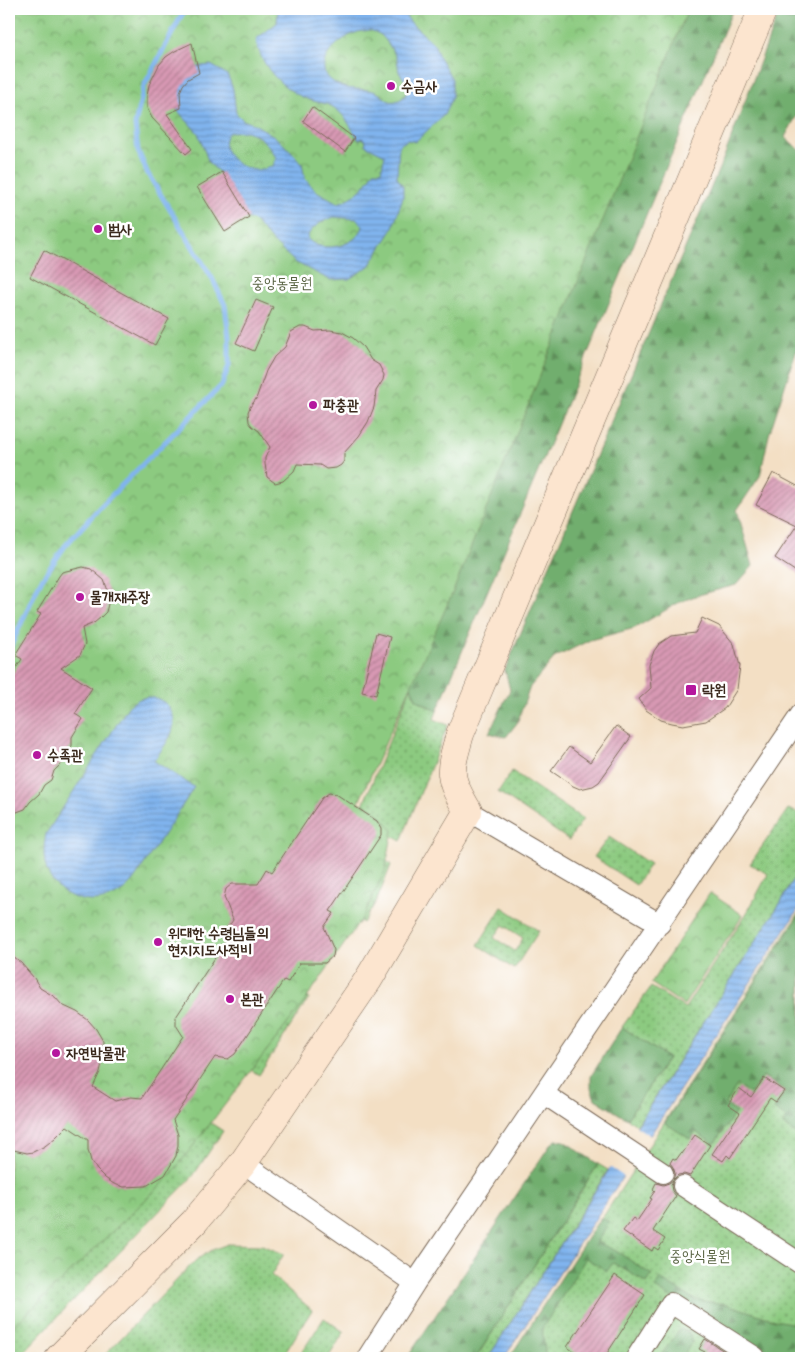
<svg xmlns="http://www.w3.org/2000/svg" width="810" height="1367" font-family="Sriracha,'Poor Story',sans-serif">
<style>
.grass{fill:url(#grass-dots);stroke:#647a4f;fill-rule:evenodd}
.forest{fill:url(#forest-firs);stroke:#566c46}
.park{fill:url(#park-crowns);stroke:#647a4f}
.water{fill:url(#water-rules);stroke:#5e6f86;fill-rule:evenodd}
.pier{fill:#f3dfc4}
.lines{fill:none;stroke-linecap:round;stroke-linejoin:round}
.stream{stroke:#80b4ee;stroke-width:5}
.building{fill:url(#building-hatch)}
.street-casing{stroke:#7b6958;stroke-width:22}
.secondary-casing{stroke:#7b6958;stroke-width:29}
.street{stroke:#fff;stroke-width:20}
.secondary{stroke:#fce5cf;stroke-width:28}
.poi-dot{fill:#b5179e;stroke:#fff;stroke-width:2}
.labels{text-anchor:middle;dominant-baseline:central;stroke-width:5;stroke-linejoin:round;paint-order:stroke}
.poi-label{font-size:15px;font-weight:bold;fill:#3b2a1e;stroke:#fff;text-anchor:start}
.park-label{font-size:15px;fill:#576240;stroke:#fff}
</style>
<defs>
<pattern id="grass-dots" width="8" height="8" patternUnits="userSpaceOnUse" patternTransform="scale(1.25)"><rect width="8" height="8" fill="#8cca80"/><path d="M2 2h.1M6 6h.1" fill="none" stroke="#74a468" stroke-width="1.8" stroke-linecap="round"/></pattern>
<pattern id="forest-firs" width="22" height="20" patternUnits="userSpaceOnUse" patternTransform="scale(1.25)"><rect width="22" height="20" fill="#71ae6e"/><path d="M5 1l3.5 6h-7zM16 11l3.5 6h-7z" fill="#5e8e5a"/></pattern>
<pattern id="park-crowns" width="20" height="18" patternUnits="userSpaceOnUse" patternTransform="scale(1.25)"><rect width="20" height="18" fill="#8cca80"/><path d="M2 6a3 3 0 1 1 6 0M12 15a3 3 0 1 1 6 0" fill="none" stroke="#74a468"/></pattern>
<pattern id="water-rules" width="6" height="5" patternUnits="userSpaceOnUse" patternTransform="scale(1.25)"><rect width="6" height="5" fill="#80b4ee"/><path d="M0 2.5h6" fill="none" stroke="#6a93c0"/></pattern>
<pattern id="building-hatch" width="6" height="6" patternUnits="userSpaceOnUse" patternTransform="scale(1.25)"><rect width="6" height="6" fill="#d899b4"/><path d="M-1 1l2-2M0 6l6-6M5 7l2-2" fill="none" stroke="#b07d92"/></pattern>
</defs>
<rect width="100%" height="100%" fill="#fff"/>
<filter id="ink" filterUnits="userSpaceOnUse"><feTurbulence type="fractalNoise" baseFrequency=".02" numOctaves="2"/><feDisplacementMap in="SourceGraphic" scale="10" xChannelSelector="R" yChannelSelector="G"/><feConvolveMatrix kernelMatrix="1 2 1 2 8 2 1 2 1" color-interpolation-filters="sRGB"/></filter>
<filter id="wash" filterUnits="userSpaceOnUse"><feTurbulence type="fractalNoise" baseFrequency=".0096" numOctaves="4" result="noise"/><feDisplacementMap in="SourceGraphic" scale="20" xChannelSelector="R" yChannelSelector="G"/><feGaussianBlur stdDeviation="1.12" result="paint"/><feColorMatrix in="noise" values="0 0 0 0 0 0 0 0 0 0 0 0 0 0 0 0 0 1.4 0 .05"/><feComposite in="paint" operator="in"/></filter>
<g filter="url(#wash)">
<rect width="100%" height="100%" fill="#f3dfc4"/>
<path class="grass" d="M411 687 416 699 437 711 434 719 448 725 401 841 390 835 363 805Z
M512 771 583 819 569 840 498 792Z
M788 809 801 814V865L781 902 637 1125 627 1119 668 1058 622 1027 651 987 685 1008 748 911 768 874 750 864Z
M609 837 650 864 636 885 594 857Z
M384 858 391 865 377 900 363 923 350 914Z
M502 907 539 931 514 969 478 945ZM503 925 523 938 515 951 494 938Z
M801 910V1358H512Z
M285 982 309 998 259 1075 234 1059Z
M185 1106 223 1131 193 1176 18 1358H14L9 1355V1331Z
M598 1164 608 1170 488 1358H476Z
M228 1244 262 1245 284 1254 271 1275 312 1310 282 1358H102L196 1260 212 1250Z
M324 1318 344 1332 328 1358H298Z"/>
<path class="forest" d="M538 9H733L437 711 416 699 404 669Z
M780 9H801V108L785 137 801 151V345L797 349 769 435 760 476 737 510 753 566 736 585 695 596 678 603 635 628 590 640 554 658 530 687 517 723 506 737 489 733 510 690 505 670 724 157Z
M801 913V1137L783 1125 787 1118 774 1109 786 1091 763 1076 750 1094 737 1085 725 1104 736 1112 714 1144 696 1132 690 1139 665 1123Z
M622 1027 668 1058 627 1119 595 1099 591 1088V1076Z
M556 1140 564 1141 598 1164 476 1358H407L550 1145Z
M601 1217 609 1222 597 1242 616 1251 652 1275 647 1283 613 1263 607 1271 586 1258 542 1329 546 1358H509Z
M660 1279 695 1300 726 1304 775 1320 801 1325V1358H766L726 1331 655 1288Z
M680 1329 689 1332 692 1342 682 1358H659Z"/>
<path class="park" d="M9 9H688L452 594 359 802 375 810 393 830 385 871 363 917 302 1005 169 1177 9 1331Z
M710 893 743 915 684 1005 651 983Z"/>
<path class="water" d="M278 9H400L413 25 431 41 435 46 439 57 452 79V97L444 115 415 142 408 140 399 145 397 177 403 186V197L392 230 369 266 349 279 330 280 295 262 269 238 256 222 245 217 219 172 209 163 198 133 177 110 175 105 177 85 191 69 201 66 211 65 223 72 228 76 233 89 236 113 243 120 256 125 274 136 291 151 302 164 305 179 316 191 338 203C355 198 366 187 374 171H381L385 155 365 145 366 141 362 138 359 140C352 130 346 116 336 109 327 102 317 103 307 99 282 89 260 66 256 39L277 23ZM370 30C373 31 378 33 381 35 386 39 393 51 396 57 398 62 398 67 399 72 401 76 406 80 407 85 409 91 405 98 399 100 387 105 385 96 376 92 363 87 349 92 335 83 308 67 336 40 355 33 359 31 365 31 370 30ZM246 131C260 135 270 145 276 158L273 166C268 168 263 170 258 170 239 170 214 149 229 132ZM334 217 357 219 363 226C359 246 320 255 307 238 311 226 323 221 334 217Z
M148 697C158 698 166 701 171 711 181 729 163 746 154 761L194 787C179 811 164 835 148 858 141 868 135 881 125 889 105 905 78 905 59 888 43 874 42 853 46 834L128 707C134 701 140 698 148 697Z
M801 865 800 907 504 1358H488L781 902Z"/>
<path class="pier" d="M634 1125 652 1137 626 1178 608 1166Z"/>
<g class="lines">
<path class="stream" d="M9 650 40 582 65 546 100 507 222 385 229 365V337L225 305 212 278 148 174 138 151 135 125 144 86 185 9"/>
</g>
<g id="blocks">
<path class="building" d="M192 43 199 73 188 79 183 85 180 92 181 108 167 114 192 149 186 154 152 118 147 108V96L149 85 159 65 166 57 175 51Z
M312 107 354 138 345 152 303 121Z
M222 172 249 217 225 232 197 187Z
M44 250 169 319 155 345 30 277Z
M256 300 273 307 254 351 236 343Z
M300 327H305L315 331 330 330 342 332 353 338 363 347 371 360 379 365 384 375 383 380 376 391 374 407 368 422 359 436 344 453V461L341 465 336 468 326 469 320 465 297 464 294 471 283 481 275 483 267 477 265 464V458L270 447 259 431 252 426 249 422 248 412 250 407 256 399 266 371 274 357 285 347 291 332Z
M773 473 801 488V575L775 558 797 525 756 505Z
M83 567 91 569 104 580 110 596 106 612 100 618 94 623 82 628 85 644 80 655 61 668 92 688 75 714 83 719 72 737V746L66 752 62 763 54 771 51 780 44 785 39 794 30 802 25 809 9 815V679L22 659 15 655 41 614 37 612 59 576 62 572Z
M702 618 719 626 734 644 740 666 737 689 725 708 706 721 683 725 672 723 661 720 646 710 639 699 651 688 649 665 654 651 659 644 671 636 695 633Z
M376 633 390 637 376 695 362 692Z
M616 726 631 737 599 782 593 786 580 789 573 786 551 771 569 747 590 762Z
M329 793 336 794 377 821 381 828V835L330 911 334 913 324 927 334 950 333 956 325 963H300L288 982 284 980 235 1054 228 1059 215 1057 173 1120 178 1135V1145L176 1156 165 1175 146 1186 124 1187 114 1184 105 1178 97 1170 91 1161 88 1150V1140L67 1126 55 1138 45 1146 33 1152 27 1153 9 1149V954L21 963 34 978 40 988 55 997 62 1005 77 1012 88 1020 96 1029 103 1041V1059L100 1072 93 1087 115 1101 131 1097 142 1098 183 1036 176 1025V1017L226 941 221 938 233 920 224 897 226 889 232 884H258L267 869 272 872 322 798Z
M764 1078 784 1091 776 1102 770 1098 730 1158 727 1155 723 1161 712 1154 740 1113 728 1105 739 1088 751 1097Z
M695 1135 710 1145 690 1176 684 1174 678 1175 673 1180 671 1186 672 1191 676 1196 653 1231 665 1239 658 1250 654 1247 652 1251 623 1231 633 1218 637 1221 652 1199 650 1198 655 1191 653 1189 656 1183 663 1185 669 1183 673 1180 675 1173 673 1167 670 1163 673 1158 676 1160 681 1153 682 1154Z
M615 1275 645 1295 604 1358H584L567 1347Z
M705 1339 735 1358H701L705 1352 699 1349Z"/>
</g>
</g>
<g filter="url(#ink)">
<use href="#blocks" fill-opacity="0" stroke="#7b6958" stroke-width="1"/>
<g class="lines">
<defs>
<path id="street" d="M468 811 660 924
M544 1094 663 1173
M243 1163 415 1283
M683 1186 801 1264
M367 1358 415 1283 801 714
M636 1358 671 1303 755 1357 754 1358"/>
<path id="secondary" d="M59 1358 194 1222 243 1163 368 980 468 811C447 776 449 773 460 734L763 9"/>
</defs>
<use href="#street" class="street-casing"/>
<use href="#secondary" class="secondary-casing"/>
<use href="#street" class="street"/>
<use href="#secondary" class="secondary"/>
</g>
</g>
<g class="poi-dot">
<circle cx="391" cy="86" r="5"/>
<circle cx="98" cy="229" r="5"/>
<circle cx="313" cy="405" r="5"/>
<circle cx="80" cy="597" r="5"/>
<rect x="685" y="684" width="12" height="12" rx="2.5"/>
<circle cx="37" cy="755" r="5"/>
<circle cx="158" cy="942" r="5"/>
<circle cx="230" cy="999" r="5"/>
<circle cx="56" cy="1053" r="5"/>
</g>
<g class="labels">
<g class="poi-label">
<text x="401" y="86">수금사</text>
<text x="108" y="229">범사</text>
<text x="323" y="405">파충관</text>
<text x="90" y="597">물개재주장</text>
<text x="702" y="690">락원</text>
<text x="47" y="755">수족관</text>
<text x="168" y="933">위대한 수령님들의<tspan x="168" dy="17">현지지도사적비</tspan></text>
<text x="240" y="999">본관</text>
<text x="66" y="1053">자연박물관</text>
</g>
<g class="park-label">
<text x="282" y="283">중앙동물원</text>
<text x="700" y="1256">중앙식물원</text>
</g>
</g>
<rect width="810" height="1367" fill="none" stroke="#fff" stroke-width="30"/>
</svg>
